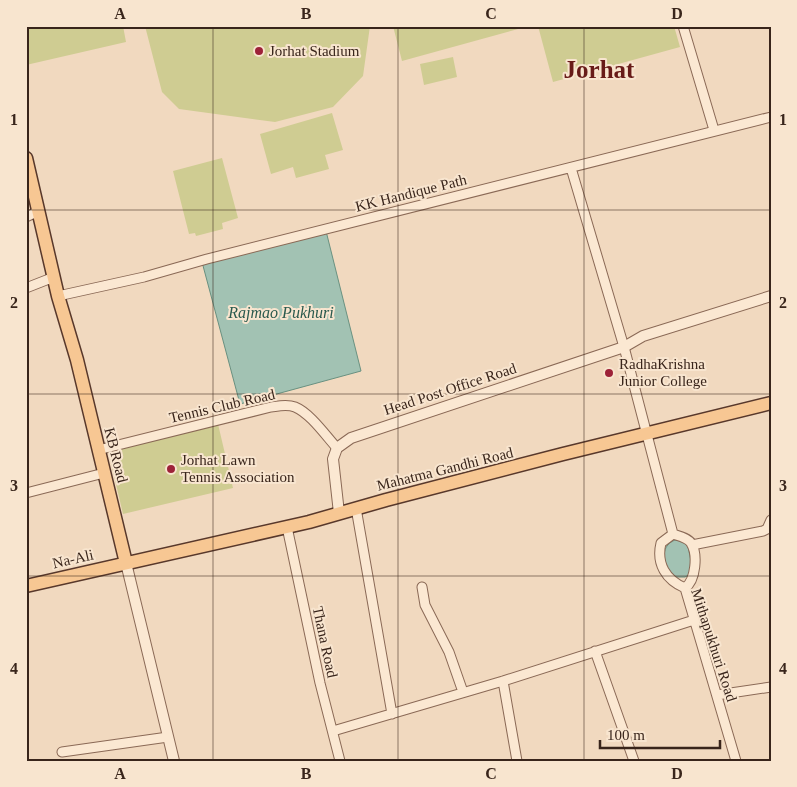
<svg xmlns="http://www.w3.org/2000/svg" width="797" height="787" font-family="Georgia,serif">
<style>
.green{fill:#cfcc92}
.water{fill:#a2c2b3;stroke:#699080}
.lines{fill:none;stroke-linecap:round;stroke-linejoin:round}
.minor-casing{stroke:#8a6956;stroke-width:11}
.tertiary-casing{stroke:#8a6956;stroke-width:12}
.primary-casing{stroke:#58382b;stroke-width:15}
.minor{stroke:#fbe8d2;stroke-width:9}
.tertiary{stroke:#fbe8d2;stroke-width:10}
.primary{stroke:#f7c793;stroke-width:12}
.grid{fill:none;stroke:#39251b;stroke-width:1;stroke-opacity:0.55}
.poi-dot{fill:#9d2238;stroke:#f8e5cf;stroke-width:2}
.labels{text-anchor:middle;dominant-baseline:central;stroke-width:4;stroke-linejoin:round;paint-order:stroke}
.poi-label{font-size:15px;fill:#39251b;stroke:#f8e5cf;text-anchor:start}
.street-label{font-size:15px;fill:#39251b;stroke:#f8e5cf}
.water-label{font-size:16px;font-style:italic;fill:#2a5a4e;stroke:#f8e5cf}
.town-label{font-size:25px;font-weight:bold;fill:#681b18;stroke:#f8e5cf}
.neatline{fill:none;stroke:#39251b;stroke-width:2}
.grid-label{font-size:16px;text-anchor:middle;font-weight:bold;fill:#39251b}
</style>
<rect width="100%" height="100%" fill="#f1d9bf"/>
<path class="green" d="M26 26H123L126 42 26 65Z
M145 26H370L363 76 333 107 275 122 179 109 162 92Z
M393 26H529L402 61Z
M538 26H674L680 47 553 82Z
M453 57 457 77 424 85 420 64Z
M332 113 343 150 325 155 329 169 296 178 293 167 271 174 260 134Z
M222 158 238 218 222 223 223 229 196 236 195 233 189 234 173 171Z
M218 424 233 488 123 514 108 450Z"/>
<path class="water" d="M326 231 361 371 240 404 202 262Z
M675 540 687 542 691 561V574L685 577H673C664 566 658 547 675 540Z"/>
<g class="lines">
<defs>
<path id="minor" d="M683 26 714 130
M571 168 624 347 673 534 661 543C656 564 666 580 685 588L736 761
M26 217 39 211
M26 288 54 277
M58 296 144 277 207 259 771 117
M98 450 271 407C279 406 287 404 295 407 310 413 326 436 337 448
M26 493 104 473
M356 508 392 714
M287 527 320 683 340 761
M673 534C679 536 688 538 691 543 698 554 696 580 685 588
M692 545 763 531 767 529 771 520
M422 587 425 605 449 652 463 692
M595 651 634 761
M503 681 517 761
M717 695 771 687
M333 731 503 681 694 620
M62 752 168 737"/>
<path id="tertiary" d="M339 513 333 459 337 448 351 438 624 347 643 336 771 296
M126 563 174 761"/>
<path id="primary" d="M26 158 58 296 77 360 126 563
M26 586 309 522 386 500 563 454 771 403"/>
</defs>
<use href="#minor" class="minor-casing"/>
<use href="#tertiary" class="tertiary-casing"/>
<use href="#primary" class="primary-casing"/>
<use href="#minor" class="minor"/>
<use href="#tertiary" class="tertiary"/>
<use href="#primary" class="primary"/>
</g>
<path class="grid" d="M213 26V761M398 26V761M584 26V761M26 210H771M26 394H771M26 576H771"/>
<g class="poi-dot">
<circle cx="259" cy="51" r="5"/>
<circle cx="609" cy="373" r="5"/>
<circle cx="171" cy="469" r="5"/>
</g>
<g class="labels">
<g class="poi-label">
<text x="269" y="51">Jorhat Stadium</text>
<text x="619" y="364">RadhaKrishna<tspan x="619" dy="17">Junior College</tspan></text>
<text x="181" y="460">Jorhat Lawn<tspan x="181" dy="17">Tennis Association</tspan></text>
</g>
<g class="street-label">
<text transform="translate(411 193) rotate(-14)">KK Handique Path</text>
<text transform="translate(450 389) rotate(-18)">Head Post Office Road</text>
<text transform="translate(222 406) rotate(-13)">Tennis Club Road</text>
<text transform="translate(116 455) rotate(76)">KB Road</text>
<text transform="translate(445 469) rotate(-14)">Mahatma Gandhi Road</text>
<text transform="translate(73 559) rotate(-13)">Na-Ali</text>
<text transform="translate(325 642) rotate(78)">Thana Road</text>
<text transform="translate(714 645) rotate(72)">Mithapukhuri Road</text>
</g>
<g class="water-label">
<text x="281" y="312">Rajmao Pukhuri</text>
</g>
<g class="town-label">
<text x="599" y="69">Jorhat</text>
</g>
</g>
<rect width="797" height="787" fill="none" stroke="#f8e5cf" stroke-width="55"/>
<path d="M600 740v8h120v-8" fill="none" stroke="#39251b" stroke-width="2.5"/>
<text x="607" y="740" font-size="15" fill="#39251b" stroke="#f8e5cf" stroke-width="4" paint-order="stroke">100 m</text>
<rect x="28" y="28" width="742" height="732" class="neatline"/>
<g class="grid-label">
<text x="120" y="19">A</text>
<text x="306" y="19">B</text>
<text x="491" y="19">C</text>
<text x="677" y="19">D</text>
<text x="14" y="125">1</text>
<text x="783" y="125">1</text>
<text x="14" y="308">2</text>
<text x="783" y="308">2</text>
<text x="14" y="491">3</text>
<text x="783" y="491">3</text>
<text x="14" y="674">4</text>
<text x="783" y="674">4</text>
<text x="120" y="779">A</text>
<text x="306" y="779">B</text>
<text x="491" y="779">C</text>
<text x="677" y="779">D</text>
</g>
</svg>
